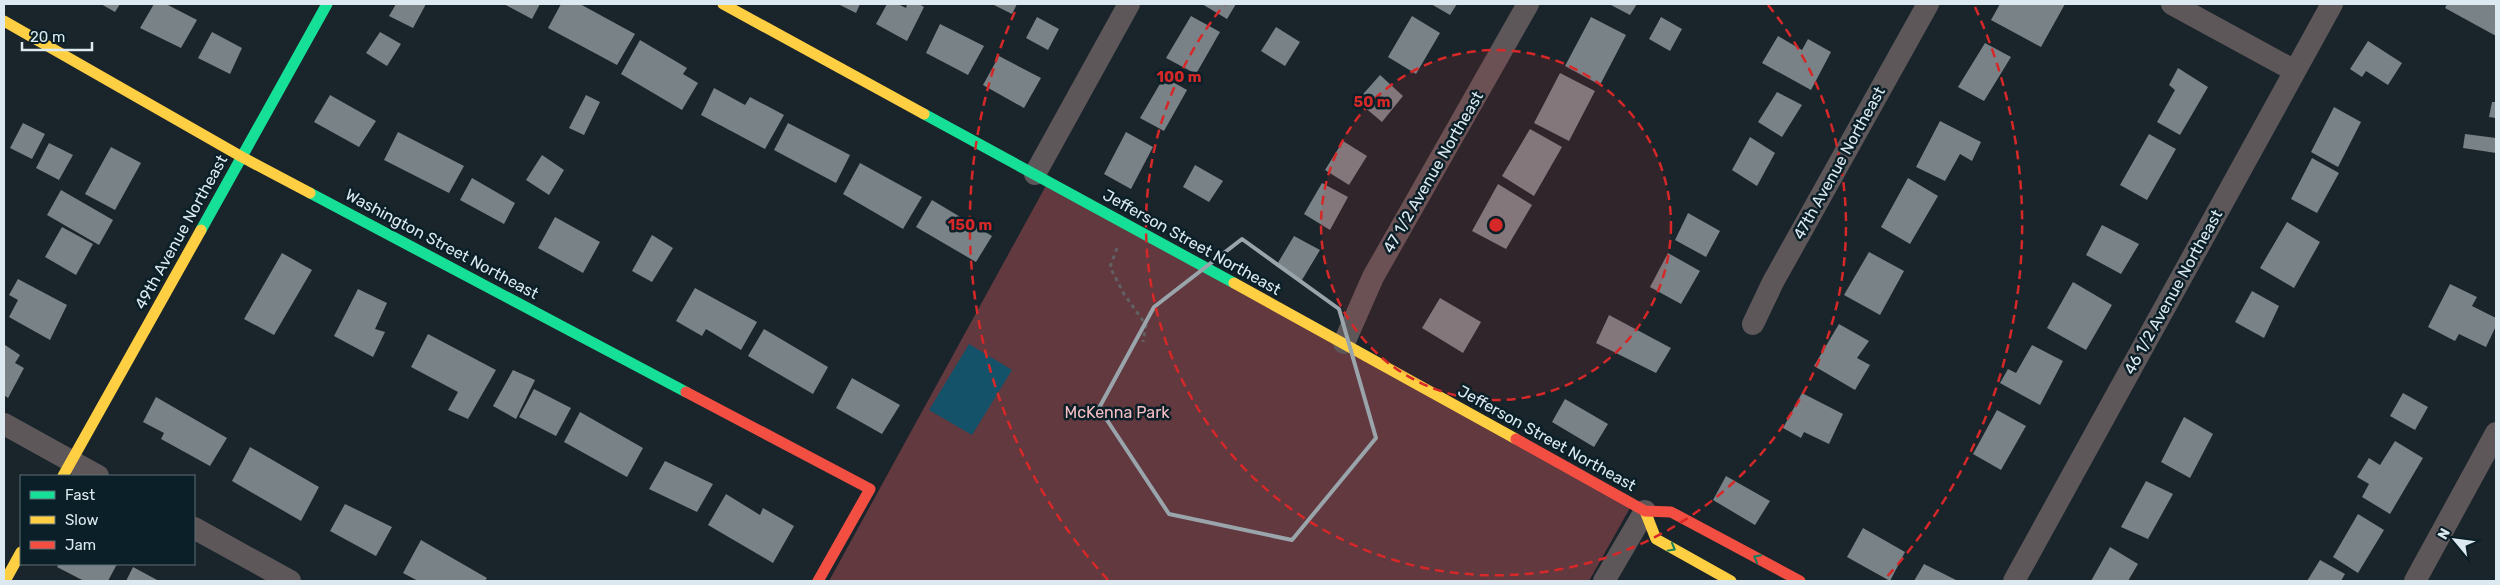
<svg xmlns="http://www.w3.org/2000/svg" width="2500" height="585" font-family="Rubik,sans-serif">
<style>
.green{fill:#61393f}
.water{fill:#14526a}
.building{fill:#798287}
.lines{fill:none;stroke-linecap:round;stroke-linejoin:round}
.path{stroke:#616063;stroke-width:3;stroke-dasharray:4 4;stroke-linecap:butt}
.street{stroke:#5e575a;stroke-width:22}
.fast{stroke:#16e098;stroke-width:11}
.slow{stroke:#ffcf43;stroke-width:11}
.jam{stroke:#f24e42;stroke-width:11}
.oneway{stroke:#108060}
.marked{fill:none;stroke:#99a4ab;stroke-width:4;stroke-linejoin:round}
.ring{fill:none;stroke:#d62828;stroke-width:2.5;stroke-dasharray:9 6}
.labels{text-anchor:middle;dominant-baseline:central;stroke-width:5;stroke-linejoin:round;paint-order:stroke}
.street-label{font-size:16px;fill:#dde9f0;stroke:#0a1f27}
.park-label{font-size:16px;fill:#f6bfc4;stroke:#0a1f27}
.centre{fill:#d62828;stroke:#0a1f27;stroke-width:2.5}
.ring-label{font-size:15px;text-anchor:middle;font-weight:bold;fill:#d62828;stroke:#0a1f27;stroke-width:5;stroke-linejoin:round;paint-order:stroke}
</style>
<rect width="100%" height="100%" fill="#1a252b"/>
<path class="green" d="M1048 182 1635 499 1589 581H829Z"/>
<path class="water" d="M969 344 1012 370 972 435 929 410Z"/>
<path class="building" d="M101 4H120L115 12Z
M154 4H166L197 20 181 48 140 28Z
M396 4H426L413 28 389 16Z
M504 4H540L532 19Z
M561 4H580L635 34 617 65 548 28Z
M838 4H860L856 13Z
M887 4H898L906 8 907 4H919L924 7 907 41 876 24Z
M992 4H1017L1012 14Z
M1202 4H1236L1227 19Z
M1431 4H1457L1450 15Z
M1609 4H1637L1630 15Z
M2000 4H2065L2041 47 1991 20Z
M2447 4H2496V36L2445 8Z
M1191 16 1220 32 1196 74 1166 58Z
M1412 16 1440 33 1416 74 1388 57Z
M1037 17 1059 29 1048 50 1026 38Z
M1591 17 1626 35 1600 85 1565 66Z
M1661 17 1682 29 1670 51 1649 39Z
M940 24 984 46 968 75 926 53Z
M1276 27 1300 42 1285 66 1261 51Z
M212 32 242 48 230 74 198 58Z
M380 32 401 44 387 66 366 53Z
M1778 36 1802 50 1808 39 1831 52 1811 90 1762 63Z
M640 40 687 68 683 74 698 83 682 110 621 74Z
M2368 41 2402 63 2388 85 2366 71 2362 77 2350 69Z
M1985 43 2011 57 1984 101 1958 87Z
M999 56 1041 78 1024 108 983 85Z
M2178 68 2208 87 2180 135 2157 122 2175 90 2169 85Z
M1560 73 1595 91 1569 141 1534 123Z
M1380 75 1403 96 1382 122 1357 101Z
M1164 77 1187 90 1164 131 1140 118Z
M714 88 745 105 750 97 784 115 765 149 701 115Z
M1777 92 1802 105 1782 137 1758 122Z
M330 95 376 121 359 147 314 122Z
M586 95 600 102 584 135 569 128Z
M2492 102H2496V118L2489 117Z
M2334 107 2361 122 2338 167 2311 152Z
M1940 121 1981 142 1972 161 1960 154 1945 181 1916 167Z
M23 123 45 134 32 159 10 148Z
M788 123 850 155 836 183 774 150Z
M1530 129 1562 147 1534 196 1502 176Z
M398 132 464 166 449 193 384 160Z
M1126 132 1153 147 1131 189 1104 174Z
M2149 134 2176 149 2147 200 2120 185Z
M2465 134 2496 138V153L2463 148Z
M1750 137 1775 153 1757 186 1732 170Z
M1343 141 1367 156 1349 185 1325 170Z
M49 143 73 155 59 180 36 168Z
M111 147 141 163 115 210 85 194Z
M542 155 564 170 549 195 526 180Z
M2312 158 2339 173 2317 213 2291 199Z
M860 163 922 197 903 229 843 194Z
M1195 165 1223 181 1209 202 1183 187Z
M472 178 515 203 504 224 460 200Z
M1908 178 1938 196 1910 244 1881 227Z
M1322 183 1348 197 1330 230 1304 214Z
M1498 184 1532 205 1506 249 1472 231Z
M61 190 113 220 99 245 47 215Z
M932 200 992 236 976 262 916 227Z
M1688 213 1720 231 1706 257 1675 240Z
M555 217 600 242 583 273 538 248Z
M2287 222 2320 242 2294 288 2260 268Z
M2102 225 2139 244 2121 274 2086 255Z
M62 227 93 244 76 275 45 257Z
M652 235 673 248 652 282 632 271Z
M1294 236 1320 250 1302 280 1276 266Z
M1869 252 1904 271 1880 315 1844 295Z
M282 253 312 270 274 335 244 319Z
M1668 253 1700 271 1681 304 1650 287Z
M18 279 67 305 50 340 9 317 18 300 9 295Z
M2073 282 2112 305 2086 350 2047 328Z
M2450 284 2477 297 2472 306 2496 318V326L2486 347 2459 334 2455 341 2428 327Z
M695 288 757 322 741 350 706 329 702 336 676 321Z
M358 289 387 303 375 329 385 332 373 357 334 336Z
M2252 291 2279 306 2264 338 2235 322Z
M1440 298 1481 322 1463 353 1422 328Z
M1609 315 1671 348 1656 373 1596 343Z
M1839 324 1869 341 1857 358 1870 365 1855 390 1814 366Z
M764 329 828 367 813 394 748 356Z
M428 334 496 370 468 419 448 410 458 392 411 367Z
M5 345 20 355 15 363 24 368 8 398 4 395Z
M2032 345 2063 361 2040 405 2000 383 2008 369 2016 373Z
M513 370 535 380 516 419 493 406Z
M852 378 900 405 882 434 836 408Z
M534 389 571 408 556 436 519 417Z
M1802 393 1843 414 1829 444 1804 432 1801 438 1783 428Z
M2403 393 2428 407 2415 430 2390 416Z
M156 397 227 438 210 466 161 439 164 433 143 422Z
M1565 399 1608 424 1594 447 1552 422Z
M1997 410 2026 426 2001 470 1973 454Z
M580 412 643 448 627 477 564 442Z
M2184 417 2213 434 2190 478 2161 462Z
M2395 441 2423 458 2390 514 2362 497 2369 484 2357 477 2369 458 2380 465Z
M250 447 319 487 301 521 232 481Z
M665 461 713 484 697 512 649 489Z
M1726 476 1770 501 1755 525 1713 500Z
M2146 481 2173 494 2148 539 2121 527Z
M726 494 760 515 763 508 794 526 773 563 708 525Z
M345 504 392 527 376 556 330 531Z
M2358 514 2384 530 2358 573 2333 557Z
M1863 528 1905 552 1890 581 1847 557Z
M421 540 487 578 485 581H418L403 573Z
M2110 547 2138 564 2128 581H2091Z
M2320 560 2345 574 2341 581H2307Z
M59 564H117L108 581H84L57 567Z
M1924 564 1958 581H1914Z
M133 567 159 581H126Z"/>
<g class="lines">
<path class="path" d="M1117 248 1110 267 1124 294 1146 325 1143 342"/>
<path class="street" d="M2172 4 2295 71
M1035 174 1129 4
M1753 324 1773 282 1928 4
M1344 343 1373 277 1528 4
M4 424 98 476
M194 528 290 581
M1604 581 1645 511
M2014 581 2332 4
M2415 581 2496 433"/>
<path class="fast" d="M924 114 1234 283
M310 193 686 392
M201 230 327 4"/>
<path class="slow" d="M723 4 924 114
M4 21 242 157 310 193
M1234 283 1516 439
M63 476 201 230
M1645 511 1656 539 1731 581
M5 581 21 552"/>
<path class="jam" d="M686 392 870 489 818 581
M1516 439 1645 511 1671 512 1800 581"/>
</g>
<defs><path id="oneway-chevron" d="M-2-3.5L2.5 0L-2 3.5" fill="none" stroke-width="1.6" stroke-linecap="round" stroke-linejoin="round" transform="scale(1.25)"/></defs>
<g class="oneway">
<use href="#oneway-chevron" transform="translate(1672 548) rotate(29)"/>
<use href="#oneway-chevron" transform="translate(1757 558) rotate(-152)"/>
</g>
<path class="marked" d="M1242 239 1339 309 1376 438 1292 540 1169 514 1099 408 1154 307Z"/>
<circle cx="1496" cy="225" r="175" fill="#d62828" fill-opacity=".12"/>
<g class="ring">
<circle cx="1496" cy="225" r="175"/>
<path d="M1768 5A350 350 0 1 1 1224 5"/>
<path d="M1108 580A526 526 0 0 1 1017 7M1975 7A526 526 0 0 1 1884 580"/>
</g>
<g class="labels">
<g class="street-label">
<text transform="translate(1839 163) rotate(-61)">47th Avenue Northeast</text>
<text transform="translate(1433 172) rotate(-60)">47 1/2 Avenue Northeast</text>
<text transform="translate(181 232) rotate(-61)">49th Avenue Northeast</text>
<text transform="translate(1192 242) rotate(29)">Jefferson Street Northeast</text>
<text transform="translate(442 244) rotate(28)">Washington Street Northeast</text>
<text transform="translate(2173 292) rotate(-61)">46 1/2 Avenue Northeast</text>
<text transform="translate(1547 438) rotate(29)">Jefferson Street Northeast</text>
</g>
<g class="park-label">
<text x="1117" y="412">McKenna Park</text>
</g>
</g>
<circle cx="1496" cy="225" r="8" class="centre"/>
<g class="ring-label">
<text x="1179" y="82">100 m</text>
<text x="1372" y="107">50 m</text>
<text x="970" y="230">150 m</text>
</g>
<rect width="2500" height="585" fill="none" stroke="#dde9f0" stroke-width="10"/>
<rect x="20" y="475" width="175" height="90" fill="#0a1f27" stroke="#5e7077"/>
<rect x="30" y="491" width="25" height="8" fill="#16e098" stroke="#5e7077"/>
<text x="65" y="500" font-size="15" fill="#dde9f0">Fast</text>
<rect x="30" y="516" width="25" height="8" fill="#ffcf43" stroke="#5e7077"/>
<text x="65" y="525" font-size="15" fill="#dde9f0">Slow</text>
<rect x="30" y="541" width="25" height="8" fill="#f24e42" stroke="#5e7077"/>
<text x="65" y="550" font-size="15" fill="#dde9f0">Jam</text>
<g transform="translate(2455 540) rotate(299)" stroke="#0a1f27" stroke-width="4" paint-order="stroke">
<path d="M0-4L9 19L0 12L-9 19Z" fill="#dde9f0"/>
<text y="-8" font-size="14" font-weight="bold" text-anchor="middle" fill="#dde9f0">N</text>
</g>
<path d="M22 42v8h70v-8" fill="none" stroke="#dde9f0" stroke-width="2.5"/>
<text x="30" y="42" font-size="15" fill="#dde9f0" stroke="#0a1f27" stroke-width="4" paint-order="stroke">20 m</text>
</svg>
